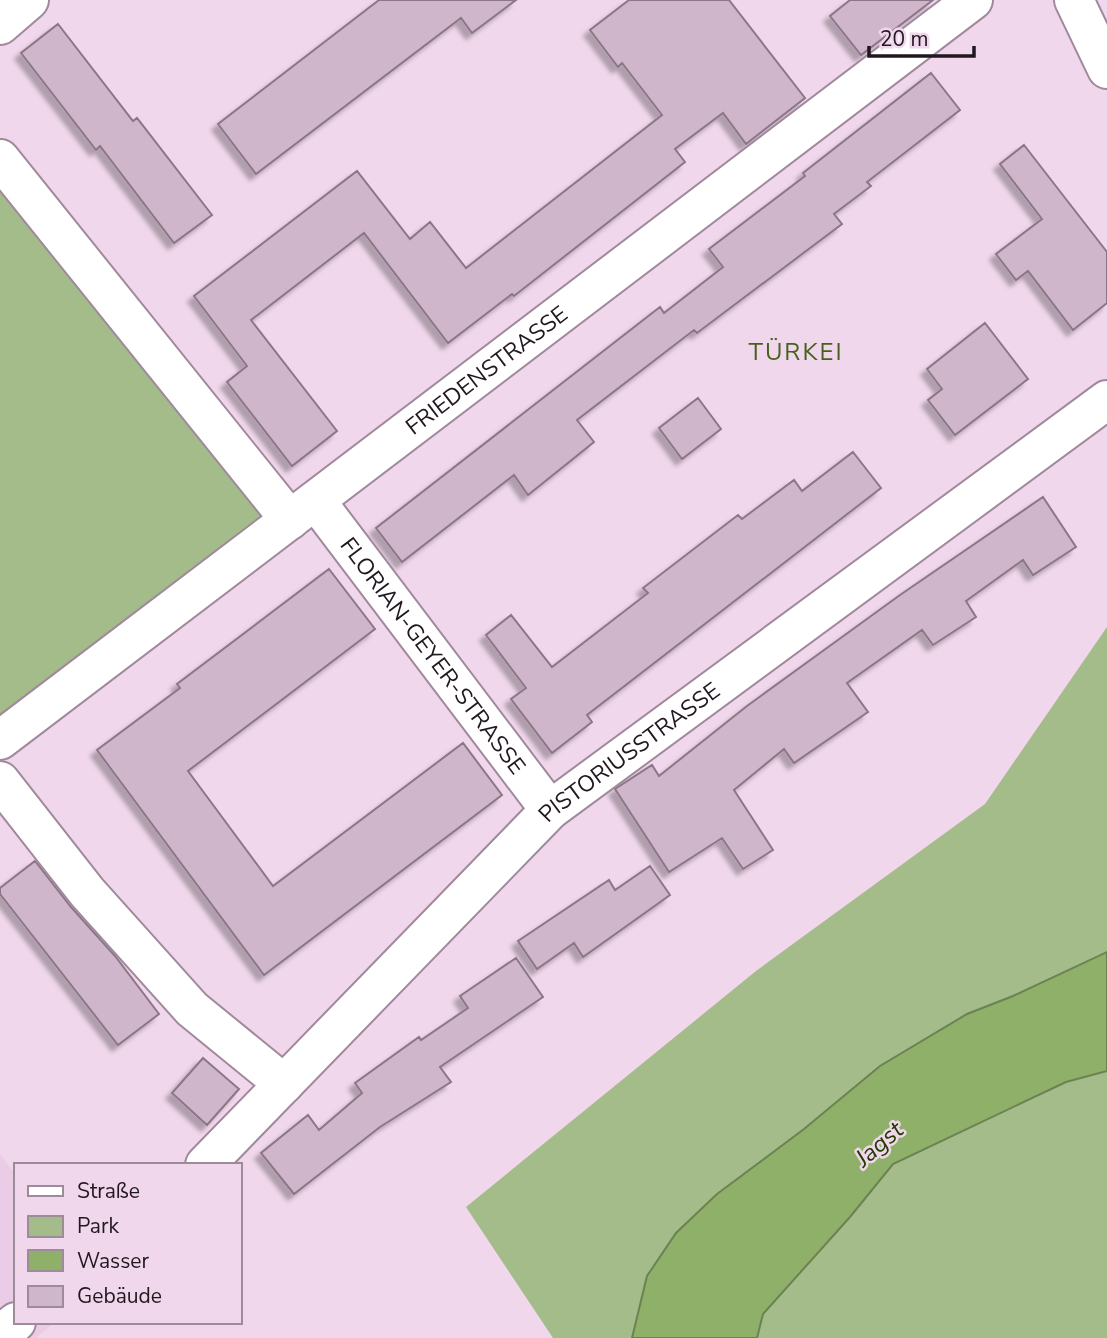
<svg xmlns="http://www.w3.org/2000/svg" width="1107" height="1338" font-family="'Nunito Sans',sans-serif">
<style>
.built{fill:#ebcce6}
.green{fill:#a3bc89}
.water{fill:#8eb069;stroke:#6d8253;stroke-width:2}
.building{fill:#cfb6ca;stroke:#8c7688;stroke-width:2;filter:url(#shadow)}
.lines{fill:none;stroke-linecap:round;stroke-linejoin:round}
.minor-casing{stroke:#a0899c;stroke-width:42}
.minor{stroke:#fff;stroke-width:38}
.labels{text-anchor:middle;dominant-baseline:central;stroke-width:5;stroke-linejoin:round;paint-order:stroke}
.street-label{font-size:23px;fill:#21181f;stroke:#f0d7eb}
.neighbourhood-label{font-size:24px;letter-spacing:2px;fill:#44611e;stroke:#f0d7eb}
.water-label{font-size:24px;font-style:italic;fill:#253a04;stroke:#f0d7eb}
</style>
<defs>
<filter id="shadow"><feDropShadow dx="-6" dy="6" stdDeviation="2" flood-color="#0004"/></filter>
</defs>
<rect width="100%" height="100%" fill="#f0d7eb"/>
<path class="built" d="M0 1154 16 1176V1322H55L36 1338H0Z"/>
<path class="green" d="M0 159 290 520 0 740Z
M1107 627V952L1013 996 967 1014 880 1066 804 1129 717 1194 647 1276 632 1338H553L466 1207 756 971 985 804Z
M1107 1071V1338H757L763 1314 850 1217 893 1164 1066 1082Z"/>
<path class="water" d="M1107 952V1071L1066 1082 893 1164 850 1217 763 1314 757 1338H632L647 1276 676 1233 717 1194 804 1129 880 1066 967 1014 1013 996Z"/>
<path class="building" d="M379 0H516L472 33 461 18 256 174 218 124Z
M629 0H729L805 98 746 144 723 113 675 149 685 162 514 296 512 294 448 343 364 233 251 320 337 431 292 466 227 382 247 366 194 296 357 171 410 239 430 222 466 268 662 115 622 63 618 67 590 30Z
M850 0H933L861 55 830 16Z
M58 24 133 121 137 118 212 215 174 243 100 146 96 150 21 53Z
M931 73 960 110 867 182 871 186 834 214 842 224 697 333 694 330 577 420 594 442 528 495 514 475 402 562 376 528 660 307 664 313 723 267 709 249 805 176 803 173Z
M1024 145 1107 252V303L1073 330 1028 271 1016 280 996 254 1042 219 1000 164Z
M985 323 1028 379 955 435 928 400 942 389 927 369Z
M698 398 721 429 682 459 659 428Z
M853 452 881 488 587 715 592 722 552 753 511 699 526 688 486 635 511 615 552 667 648 593 643 588 738 515 742 519 794 480 802 491Z
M1043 497 1076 547 1033 575 1023 560 966 601 976 617 933 645 922 630 847 683 868 712 794 763 784 749 734 790 773 850 743 869 722 838 669 872 615 789 652 765 659 776 747 706 900 595Z
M329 569 375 629 188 771 273 886 463 743 502 795 264 975 97 750 180 688 177 684Z
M35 861 71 907 115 956 159 1014 118 1045 0 894V888Z
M650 866 670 895 583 957 574 943 537 969 518 941 609 880 615 890Z
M516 958 543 997 440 1067 451 1082 380 1127 294 1194 261 1153 308 1115 319 1130 362 1093 355 1083 419 1037 421 1040 468 1008 460 996Z
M203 1058 239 1089 207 1125 172 1093Z"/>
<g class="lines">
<defs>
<g id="minor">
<path d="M1074 0 1107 69"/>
<path d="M0 25 29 0"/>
<path d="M0 159 290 520"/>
<path id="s1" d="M316 501 550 810"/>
<path id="s2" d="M0 740 973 0"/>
<path d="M0 781 87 892 192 1009 284 1084"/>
<path id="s3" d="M205 1165 550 810 1107 400"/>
<path d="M0 1335 16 1322"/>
</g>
</defs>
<use href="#minor" class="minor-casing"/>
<use href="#minor" class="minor"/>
</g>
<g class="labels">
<g class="street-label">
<text stroke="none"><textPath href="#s2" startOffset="611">FRIEDENSTRASSE</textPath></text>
<text stroke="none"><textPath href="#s1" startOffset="194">FLORIAN-GEYER-STRASSE</textPath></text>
<text stroke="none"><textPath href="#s3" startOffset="593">PISTORIUSSTRASSE</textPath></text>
</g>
<g class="neighbourhood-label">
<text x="796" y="352">TÜRKEI</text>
</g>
<g class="water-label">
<text transform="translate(879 1144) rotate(-41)">Jagst</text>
</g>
</g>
<rect x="14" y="1163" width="228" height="161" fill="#f0d7eb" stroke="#9d8b99" stroke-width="2"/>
<rect x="28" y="1186" width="35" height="10" fill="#ffffff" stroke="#9d8b99" stroke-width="2"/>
<text x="77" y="1198" font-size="21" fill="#21181f">Straße</text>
<rect x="28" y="1216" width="35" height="21" fill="#a3bc89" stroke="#9d8b99" stroke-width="2"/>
<text x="77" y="1233" font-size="21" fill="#21181f">Park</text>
<rect x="28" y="1250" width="35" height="21" fill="#8eb069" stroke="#9d8b99" stroke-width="2"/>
<text x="77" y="1268" font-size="21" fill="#21181f">Wasser</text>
<rect x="28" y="1286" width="35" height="21" fill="#cfb6ca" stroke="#9d8b99" stroke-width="2"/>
<text x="77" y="1303" font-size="21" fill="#21181f">Gebäude</text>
<path d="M869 46v10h105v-10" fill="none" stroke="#21181f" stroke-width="3.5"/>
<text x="880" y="46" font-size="21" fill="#21181f" stroke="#f0d7eb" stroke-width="5" paint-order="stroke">20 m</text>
</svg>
